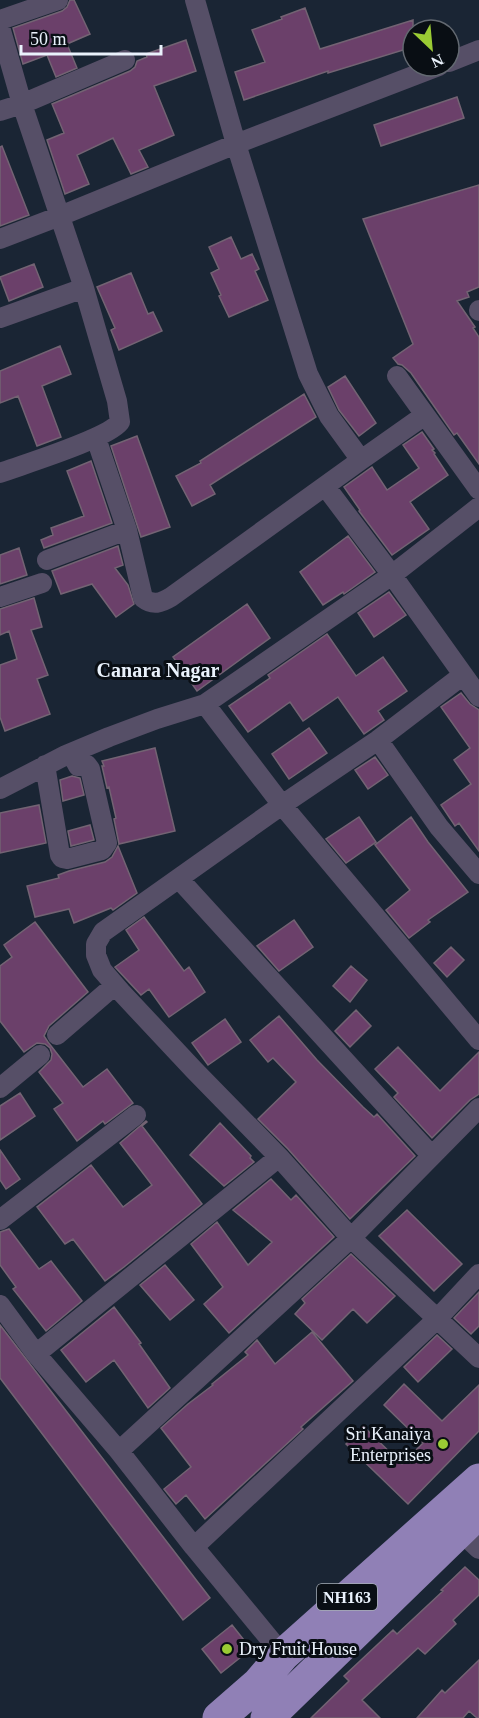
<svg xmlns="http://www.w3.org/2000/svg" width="479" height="1718" font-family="'Times New Roman',serif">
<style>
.building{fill:#6b406a;stroke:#736373;stroke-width:1.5}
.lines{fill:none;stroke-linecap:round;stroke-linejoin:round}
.minor{stroke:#564f67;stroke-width:20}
.trunk{stroke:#9080b6;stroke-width:33}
.poi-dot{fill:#9acb34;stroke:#090e14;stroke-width:2}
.labels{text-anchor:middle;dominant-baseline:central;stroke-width:6;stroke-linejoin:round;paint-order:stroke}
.shield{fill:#090e14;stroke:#a6aeb6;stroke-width:1.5}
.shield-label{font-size:16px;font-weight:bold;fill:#eaf2fc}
.poi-label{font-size:18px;fill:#eaf2fc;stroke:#090e14;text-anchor:end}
.neighbourhood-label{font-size:20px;font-weight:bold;fill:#eaf2fc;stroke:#090e14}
</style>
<rect width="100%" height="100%" fill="#1a2534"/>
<path class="building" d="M70 0H74L90 34 67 44 77 68 56 77 47 55 23 64 13 28 62 11 67 7Z
M305 8 320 49 413 20V47L328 73V71L244 100 235 72 265 62 252 30 282 19 281 17Z
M186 40 196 71 154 86 174 135 139 150 148 167 131 174 113 138 77 155 89 184 65 194 47 140 64 133 52 104 130 71 135 67 137 61 147 57 146 54Z
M457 97 464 118 381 146 374 125Z
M2 146 29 215 0 226V147Z
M479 185V287L467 292 469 297 457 301 475 327 473 328 479 337V464L457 433 454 435 411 373 402 365 398 364 393 358 413 344 363 219Z
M231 237 241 259 252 254 259 269 255 271 268 300 229 317 219 296 221 295 211 273 219 269 209 247Z
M34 264 43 287 9 301 0 277Z
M131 273 148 314 153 312 162 331 119 350 111 330 115 328 97 287Z
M60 346 71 374 42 386 61 437 37 446 18 396 0 403V371Z
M345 376 376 423 359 436 339 410 328 387Z
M304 394 316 417 210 485 215 494 192 506 176 476 201 463 200 461Z
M422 432 434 449 432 450 435 453 434 454 448 475 410 502 429 529 392 555 359 511 360 510 344 487 372 467 387 490 419 468 403 445Z
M137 436 170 527 141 537 111 446Z
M91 461 112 523 44 548 41 540 53 535 51 528 84 516 67 471Z
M348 536 375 572 344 594 343 592 323 605 300 572Z
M118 546 123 565 115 568 128 585 134 604 116 617 92 584 61 594 52 571Z
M19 548 27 575 0 584V555Z
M389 592 406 615 374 637 358 613Z
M34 598 42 627 31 630 48 675 37 679 50 714 5 731 0 717V665L17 659 9 631 0 635V609Z
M247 604 270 638 197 691 173 657Z
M327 634 356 676 383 657 407 691 378 711 384 720 364 734 338 697 303 721 290 702 248 732 229 706 270 678 268 675Z
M461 693 470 704 479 710V851L459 823 455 826 441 805 471 784 454 760 470 748 441 707Z
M309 728 327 753 289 779 272 754Z
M155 748 175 831 119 844 114 819 116 818 109 787 107 788 102 766H104L102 761Z
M375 757 388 775 368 789 355 770Z
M72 776 80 778 84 795 63 801 60 780Z
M39 805 46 843 0 853V813Z
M359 817 376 842 346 863 326 839Z
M411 817 428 842 468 892 428 920 430 922 409 938 386 910 410 890 375 845Z
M90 825 94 840 71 846 68 831Z
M118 846 137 893 113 910 111 908 74 923 69 909 35 917 27 886 59 878 58 875 69 871 105 862 112 857Z
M144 917 184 971 189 967 205 992 169 1017 149 989 141 995 115 967 139 950 126 930Z
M294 920 313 947 279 971 257 946Z
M35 922 88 992 49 1026 44 1036 48 1042 83 1087 107 1069 133 1103 105 1124 103 1121 77 1141 54 1109 63 1103 39 1072 51 1060 52 1054 50 1048 45 1044 37 1043 24 1052 0 1021V966L12 957 4 945Z
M451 947 464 960 447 977 434 963Z
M351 966 367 980 350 1002 333 986Z
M356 1010 371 1026 350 1047 335 1031Z
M279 1016 317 1060 363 1107 374 1117 377 1114 415 1156 350 1219 288 1149 258 1119 296 1082 273 1058 268 1062 250 1040Z
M225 1019 241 1042 208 1065 192 1043Z
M398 1047 440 1091 479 1052V1094L470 1100 432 1138 394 1097 398 1093 375 1069Z
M20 1093 35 1116 0 1140V1106Z
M146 1121 147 1122 142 1126 202 1204 124 1267 105 1281 73 1239 65 1244 37 1207 91 1165 123 1207 152 1185 120 1143Z
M220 1123 251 1156 250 1158 254 1162 224 1186 190 1155Z
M0 1150 20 1179 6 1189 0 1180Z
M271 1179 291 1200 296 1195 334 1237 229 1333 204 1304 223 1287 191 1244 217 1222 248 1265 272 1242 233 1210Z
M407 1210 462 1264 434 1291 379 1236Z
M9 1229 39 1269 51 1261 82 1301 46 1331 13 1289 16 1287 0 1265V1232Z
M351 1254 395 1296 367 1323 353 1309 322 1340 295 1314 305 1303 302 1299Z
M165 1265 194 1300 170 1320 140 1285Z
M479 1292V1326L471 1334 454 1318Z
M114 1307 141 1343 139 1344 170 1388 148 1408 114 1360 86 1382 61 1350Z
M0 1325 210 1598 183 1620 0 1378Z
M312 1332 353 1381 301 1427 303 1429 205 1519 186 1495 176 1504 164 1489 191 1467 161 1428 188 1404 213 1385 212 1384 248 1355 245 1352 257 1340 275 1364Z
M437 1335 452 1349 418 1382 404 1367Z
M404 1384 442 1421 479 1385V1431L408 1504 346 1444 363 1426 402 1464 423 1443 384 1405Z
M465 1567 479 1580V1595L453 1620 456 1624 425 1654 418 1648 362 1700 380 1718H311L349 1681 344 1676 393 1630 397 1634 443 1591 441 1590Z
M232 1625 251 1649 221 1673 202 1649Z
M479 1660V1718H477L469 1711 463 1718H417L442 1690 445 1693Z"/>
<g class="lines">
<path class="minor" d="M195 0 236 144 308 374 329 416 361 460
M0 20 58 0
M0 27 22 104 84 288 117 401 120 422C107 439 24 464 0 473
M449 62 479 50
M0 111 22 104 125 60
M0 239 60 216 236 144 439 66
M479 310V311
M0 318 84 288
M397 376 479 490
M96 438 127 530 143 598C153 606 161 603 171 597L361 460 425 415
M325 486 392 575 479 697
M47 560 127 530
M0 597 42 583
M463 675 378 740 282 805 103 932 96 944V955L102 970 121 992 194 1070 279 1157 351 1238 479 1358
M205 704 282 805 479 1040
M378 740 439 827 479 874
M45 765 60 855 62 858 67 859 102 850 107 843 90 769 87 765 78 766 71 753
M0 789 66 755 109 737 157 719 205 704 392 575 479 507
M179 879 431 1155
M57 1035 115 985
M0 1088 40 1055
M0 1220 136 1115
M0 1305 36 1354 119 1451 194 1547 283 1655
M36 1354 279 1157
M119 1451 351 1238 479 1108
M460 1531 479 1549
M194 1547 437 1319 479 1274"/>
<path class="trunk" d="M219 1718 258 1684 283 1655 479 1480
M267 1718 479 1512"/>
</g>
<g class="poi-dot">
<circle cx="443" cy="1444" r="6"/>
<circle cx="227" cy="1649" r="6"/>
</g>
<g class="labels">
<rect class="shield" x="317" y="1584" width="60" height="26" rx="4.5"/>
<g class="shield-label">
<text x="347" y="1597">NH163</text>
</g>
<g class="poi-label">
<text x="431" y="1434">Sri Kanaiya<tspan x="431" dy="21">Enterprises</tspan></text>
<text x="239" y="1649" text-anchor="start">Dry Fruit House</text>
</g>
<g class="neighbourhood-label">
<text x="158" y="670">Canara Nagar</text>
</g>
</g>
<g transform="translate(431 48) rotate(154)"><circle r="28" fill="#090e14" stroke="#636971" stroke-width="1.5"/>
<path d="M0-4.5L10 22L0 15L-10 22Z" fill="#9acb34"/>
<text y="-9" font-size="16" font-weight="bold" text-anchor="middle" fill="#eaf2fc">N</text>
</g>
<path d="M21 45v9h140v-9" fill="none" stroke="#eaf2fc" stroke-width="3"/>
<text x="30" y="45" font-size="18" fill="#eaf2fc" stroke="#090e14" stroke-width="4.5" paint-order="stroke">50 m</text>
</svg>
